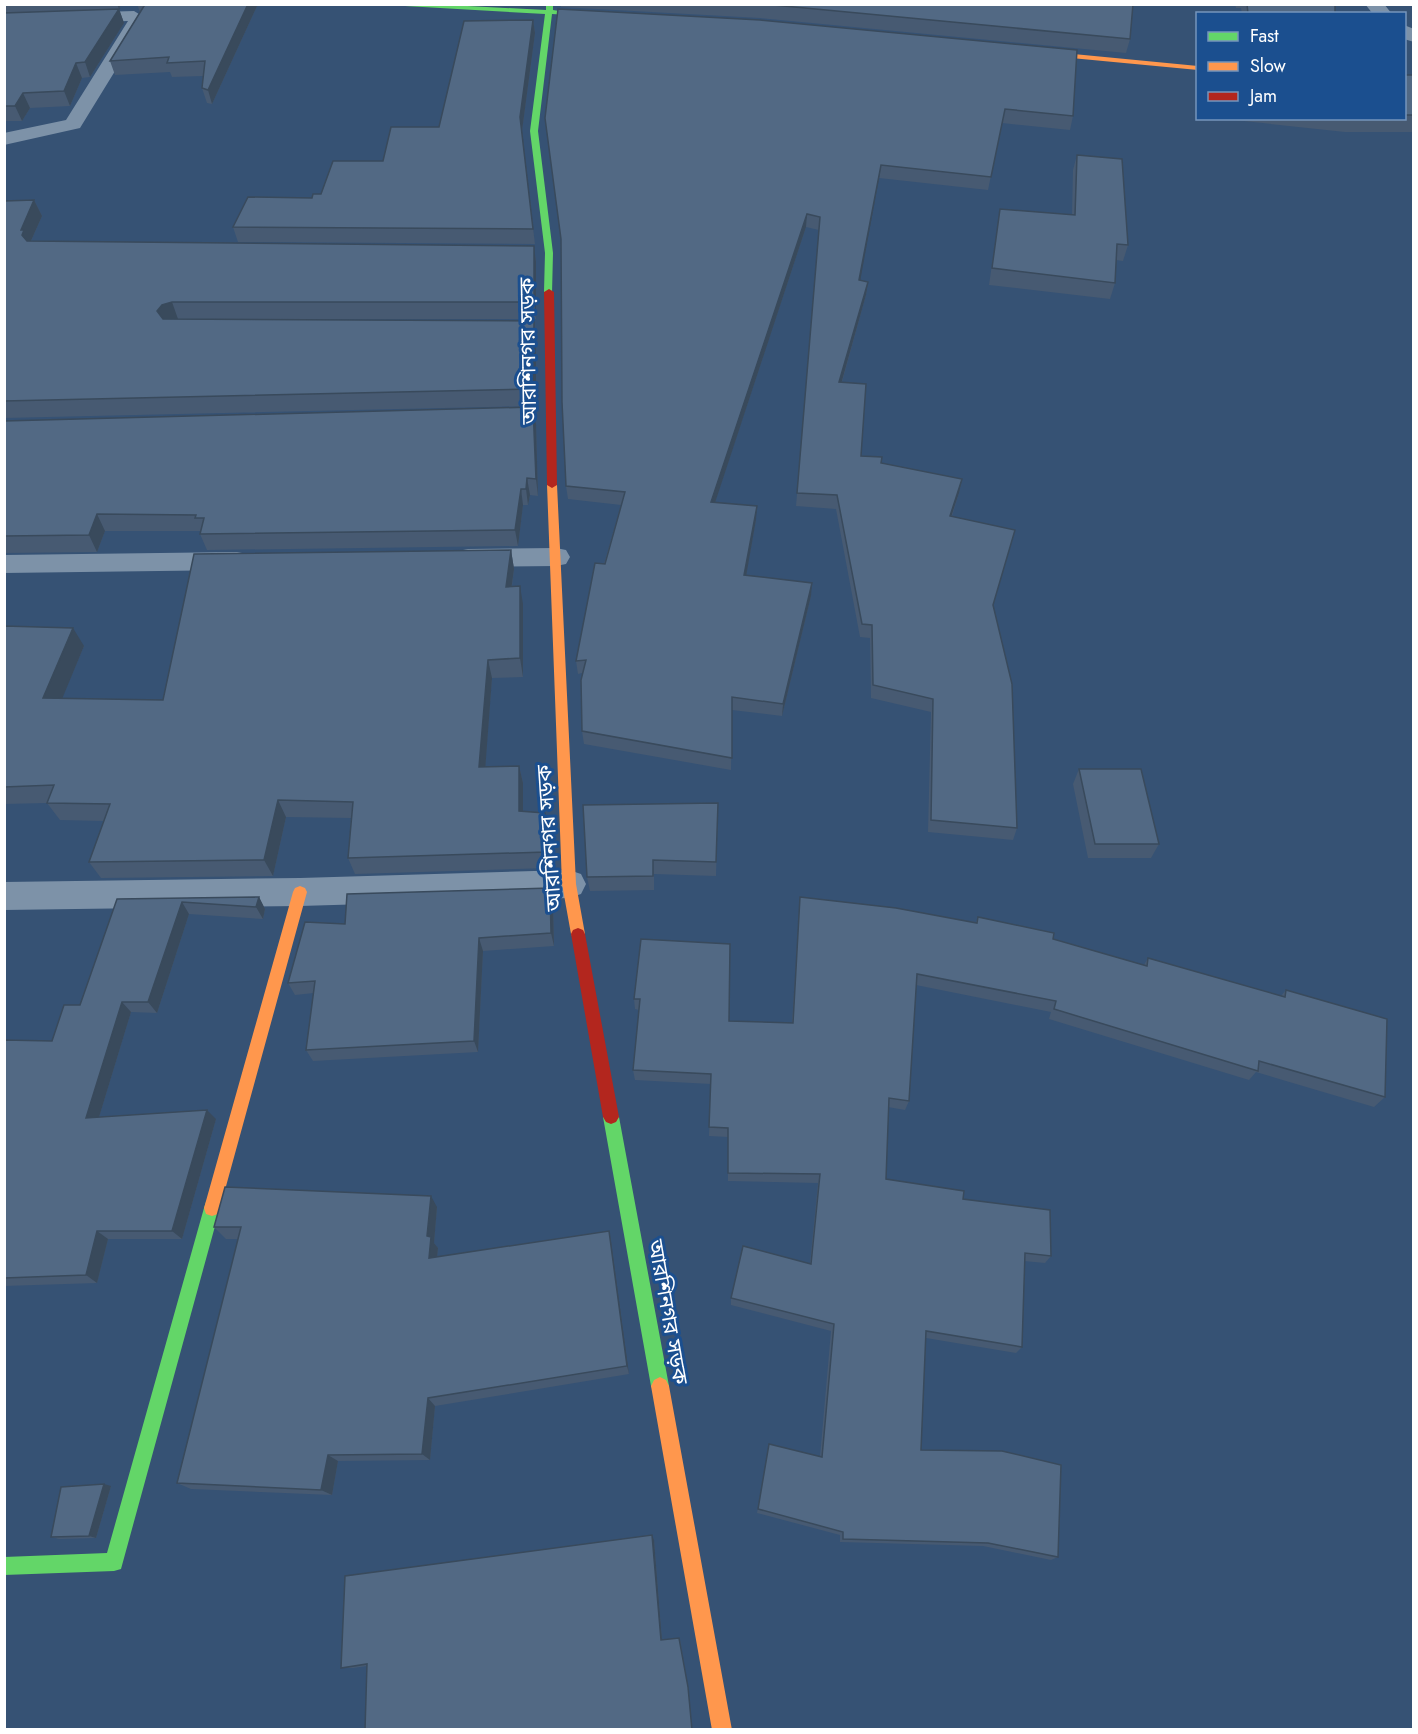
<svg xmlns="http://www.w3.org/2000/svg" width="1418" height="1734" font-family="Jost,'Noto Sans Bengali',sans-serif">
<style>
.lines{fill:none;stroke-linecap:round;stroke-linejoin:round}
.street{fill:#7d92a8;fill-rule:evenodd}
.fast{fill:#63d668;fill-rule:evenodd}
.slow{fill:#ff974d;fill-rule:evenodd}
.jam{fill:#b3261e;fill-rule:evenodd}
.wall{fill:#475a72}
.shaded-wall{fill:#394a5c}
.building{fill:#526984;stroke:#394a5c;stroke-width:1.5}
.labels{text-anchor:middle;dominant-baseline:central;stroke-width:6;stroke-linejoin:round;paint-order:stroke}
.street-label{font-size:21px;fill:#fff;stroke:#1b4f8f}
</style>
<rect width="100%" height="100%" fill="#365274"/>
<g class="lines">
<path class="street" d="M1365 4H1384L1392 14H1373Z
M134 11 147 19 80 128 4 145V133L66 120 128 21 4 25V15Z
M1404 25 1414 29V42L1404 39Z
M556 548 566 550 570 557 566 564 556 566 468 567 458 565 454 558 458 551 468 549Z
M237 552 247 554 251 561 247 568 237 570 4 573V555Z
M569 870 581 874 586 884 581 894 569 898 300 906 4 910V882L300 878Z"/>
<path class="fast" d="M370 4H430L546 10V4H553V10L572 13 568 15 552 14 538 131 553 253 552 294 544 292 545 253 530 131 545 14Z
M611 1110 616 1112 619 1117 669 1386 666 1392 660 1395 654 1392 651 1386 603 1117 606 1112Z
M212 1200 218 1202 220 1208 121 1569 114 1571 4 1575V1557L107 1553 204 1208 206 1202Z"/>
<path class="slow" d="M1032 50 1198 66V70L1029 54 1028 52Z
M552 482 557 485 576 884 585 934 583 938 578 940 573 938 571 934 562 884 547 485Z
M300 886 305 888 307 892 220 1208 218 1214 212 1216 206 1214 204 1208 293 892 295 888Z
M660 1377 666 1380 669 1386 732 1730H712L651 1386 654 1380Z"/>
<path class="jam" d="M549 289 554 292 557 485 552 488 547 485 544 292Z
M578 928 583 930 585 934 619 1117 616 1122 611 1124 606 1122 603 1117 571 934 573 930Z"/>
</g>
<path class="wall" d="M4 4H121L119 9 124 23 90 77 82 78 70 106 30 108 22 121H4Z
M137 4H258L212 104 207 103 202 88 203 76 172 77 170 72 115 75 110 61 140 12Z
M561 4H1133L1130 39 1126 53 760 18 561 7Z
M1235 4H1335V14H1242L1241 8H1236Z
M558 9 1073 116 1070 130 1002 123 988 190 879 178 860 280 868 282 866 295 842 382 861 456 881 463 962 479 959 493 952 516 993 606 1017 828 1013 840 928 832 931 712 871 698 870 638 860 637 836 509 796 506 819 230 806 227 715 502 756 520 746 575 811 596 782 716 732 710 731 770 584 744 582 731V673L578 674 576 661 621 505 568 499 566 486 561 242Z
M533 20 535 33 522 131 535 244 238 242 233 227 312 198 383 161 439 127Z
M1404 75H1413V132H1345L1225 119 1404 118Z
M1077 155 1128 245 1123 261 1116 260 1115 283 1110 299 989 285 1000 209 1072 215 1073 170Z
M34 200 42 216 31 241 534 246 536 262V319H199L536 337V406L4 418V201Z
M533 407 536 424 538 496 530 495 528 505H523L518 546 207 550 200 534 201 531H105L97 552 4 553V421Z
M511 550 514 569 512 586 523 604V677L492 678 485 767 519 766 523 783V811L545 813 548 830 549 868 355 874 348 858 351 818 286 817 273 876 101 878 89 862 104 821 60 820 47 803 4 804V626L84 646 62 698 163 700Z
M1079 769 1159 844 1151 858H1088L1073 784Z
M718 803 716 876 654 874V890L590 891 587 877Z
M550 888 553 904 554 946 483 951 478 1052 313 1061 306 1050 314 993 295 995 288 983 345 924Z
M259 897 265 909 263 919 189 914 157 1013 131 1012 99 1117 216 1119 182 1239H108L97 1283 4 1286V1040L52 1041 80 1005 117 899Z
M800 897 976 922 978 917 1144 965 1148 958 1281 996 1286 990 1385 1097 1374 1107 1256 1072 1249 1080 1049 1019 1051 1012 916 985 909 1101 905 1110 888 1107 886 1179 963 1199 1051 1256 1045 1263 1024 1261 1022 1347 1016 1353 926 1338 921 1450 1058 1557 1051 1560 983 1546 840 1542V1535L757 1513 769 1444 820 1457 831 1331 731 1305V1298L810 1263 818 1183 728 1181V1137L709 1136 711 1084 635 1080 633 1070 639 1010 635 1009 634 999 641 939 729 1021 792 1023Z
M437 1207 434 1243 438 1248 437 1257 609 1231 611 1242 629 1374 435 1406 430 1460 338 1461 332 1495 191 1489 177 1483 238 1239H226L214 1227Z
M111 1486 96 1538 59 1539 51 1537Z
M652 1535 654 1540 662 1640H680L688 1687 692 1730H365L367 1666 353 1668H341Z"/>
<path class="shaded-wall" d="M117 4H121L119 9 124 23 90 77 85 62 119 9Z
M248 4H258L212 104 208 90Z
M533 20 535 33 522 131 535 244 520 117Z
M76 63 82 78 70 106 64 91Z
M23 93 30 108 22 121 15 106Z
M881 165 879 178 858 293 859 280Z
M34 200 42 216 30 243 32 246 22 235 21 230Z
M807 214 806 227 711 515V502Z
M534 246 536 262V319L534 302Z
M868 282 866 295 838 395 839 382Z
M172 302 178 319 164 328 157 311 162 305Z
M534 321 536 337V406L533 389Z
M533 407 536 424 538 496 536 479Z
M527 478 530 495 528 505 526 489Z
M962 479 959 493 947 529 950 516Z
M521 489 523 505 518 546 515 530Z
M757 506 756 520 744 588V575Z
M97 514 105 531 97 552 89 535Z
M511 550 514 569 509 605 506 587Z
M812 583 811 596 782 716 783 704Z
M520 586 523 604V677L520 658Z
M73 628 84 646 55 716 43 698Z
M488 660 492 678 484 785 479 767Z
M519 766 523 783V827L519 811Z
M278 800 286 817 273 876 264 860Z
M545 813 548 830 549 868 546 852Z
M551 892 553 904 554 946 551 933Z
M259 897 265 909 263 919 256 907Z
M182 902 189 914 157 1013 148 1002Z
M479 938 483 951 478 1052 474 1041Z
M122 1002 131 1012 96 1127 86 1118Z
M207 1110 216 1119 182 1239 172 1231Z
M431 1196 437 1207 434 1243 438 1248 436 1268 429 1258 427 1236Z
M97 1231 108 1239 97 1283 86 1275Z
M609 1231 611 1242 629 1374 627 1366Z
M428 1398 435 1406 430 1460 422 1454Z
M328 1455 338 1461 332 1495 321 1490Z
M104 1484 111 1486 96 1538 89 1536Z
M652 1535 654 1540 662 1642 661 1640Z
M679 1638 688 1687 692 1730Z"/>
<path class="building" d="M142 4H248L208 90 202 88 205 61 167 63 169 57 110 61 144 6Z
M763 4H1133L1130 39Z
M1247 4H1335V14H1248Z
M119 9 85 62 76 63 64 91 23 93 15 106H4V13Z
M558 9 760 20 1077 50 1073 116 1005 109 991 177 881 165 859 280 868 282 839 382 866 384 861 456 882 457 881 463 962 479 950 516 1015 530 993 605 1012 684 1017 828 931 820 933 699 873 685 872 625 862 624 837 495 797 493 820 217 807 214 711 502 757 506 744 575 812 583 783 704 732 697V758L582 731 581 680 586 660 576 661 595 563 605 564 625 492 566 486 562 402 561 239 545 118Z
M533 20 520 117 533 229 233 227 248 197 312 198 313 194H321L333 161H383L391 127H439L464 21Z
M1404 75H1413V115H1404Z
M1077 155 1122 159 1128 245 1117 244 1115 283 992 268 1000 209 1075 215Z
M34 200 21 230H24L22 235 27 241 534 246V302H172L162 305 157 311 163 319 534 321 533 389 4 401V201Z
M533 407 536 479 527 478 526 489H521L515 530 200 534 204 518H195L196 515 97 514 89 535 4 536V421Z
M511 550 506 587 520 586V658L488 660 479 767 519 766V811L545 813 546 852 348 858 353 802 278 800 264 860 89 862 110 804 47 803 54 785 4 787V626L73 628 43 698 163 700 194 554Z
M1079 769H1141L1159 844H1095Z
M718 803 716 862 653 860V876L587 877 583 805Z
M550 888 551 933 479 938 474 1041 306 1050 315 981 288 983 305 922 345 924 347 894Z
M259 897 256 907 182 902 148 1002H122L86 1118 207 1110 172 1231H97L86 1275 4 1278V1040L52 1041 64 1005H80L117 899Z
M800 897 896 908 977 923 978 917 1054 933 1053 939 1147 966 1148 958 1285 997 1286 990 1387 1019 1385 1097 1259 1061 1258 1071 1054 1009 1056 1001 917 974 909 1101 889 1098 886 1179 964 1191 963 1199 1050 1210 1051 1256 1025 1253 1022 1347 926 1331 921 1450 1002 1451 1061 1465 1058 1557 988 1543 843 1539V1532L758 1509 769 1444 822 1457 834 1324 731 1298 743 1246 811 1264 820 1174 728 1173V1128L709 1127 711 1074 633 1070 640 999H634L641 939 730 944 729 1021 793 1023Z
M225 1187 431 1196 427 1236 431 1237 429 1258 609 1231 627 1366 428 1398 422 1454 328 1455 321 1490 177 1483 241 1227H214Z
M104 1484 89 1536 51 1537 61 1487Z
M652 1535 661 1640 679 1638 688 1687 692 1730H365L367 1664 341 1668 345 1576Z"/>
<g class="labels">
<g class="street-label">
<text transform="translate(528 351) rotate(-91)">আরশিনগর সড়ক</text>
<text transform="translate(549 838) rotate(-94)">আরশিনগর সড়ক</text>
<text transform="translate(668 1312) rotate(80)">আরশিনগর সড়ক</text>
</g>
</g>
<rect width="1418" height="1734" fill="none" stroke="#ffffff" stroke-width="12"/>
<rect x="1196" y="12" width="210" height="108" fill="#1b4f8f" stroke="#7695bc" stroke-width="1.5"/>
<rect x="1208" y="32" width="30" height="9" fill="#63d668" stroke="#7695bc" stroke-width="1.5"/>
<text x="1250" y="42" font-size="18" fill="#ffffff">Fast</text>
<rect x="1208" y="62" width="30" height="9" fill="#ff974d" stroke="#7695bc" stroke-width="1.5"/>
<text x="1250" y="72" font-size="18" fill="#ffffff">Slow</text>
<rect x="1208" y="92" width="30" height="9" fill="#b3261e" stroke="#7695bc" stroke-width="1.5"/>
<text x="1250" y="102" font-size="18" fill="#ffffff">Jam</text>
</svg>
